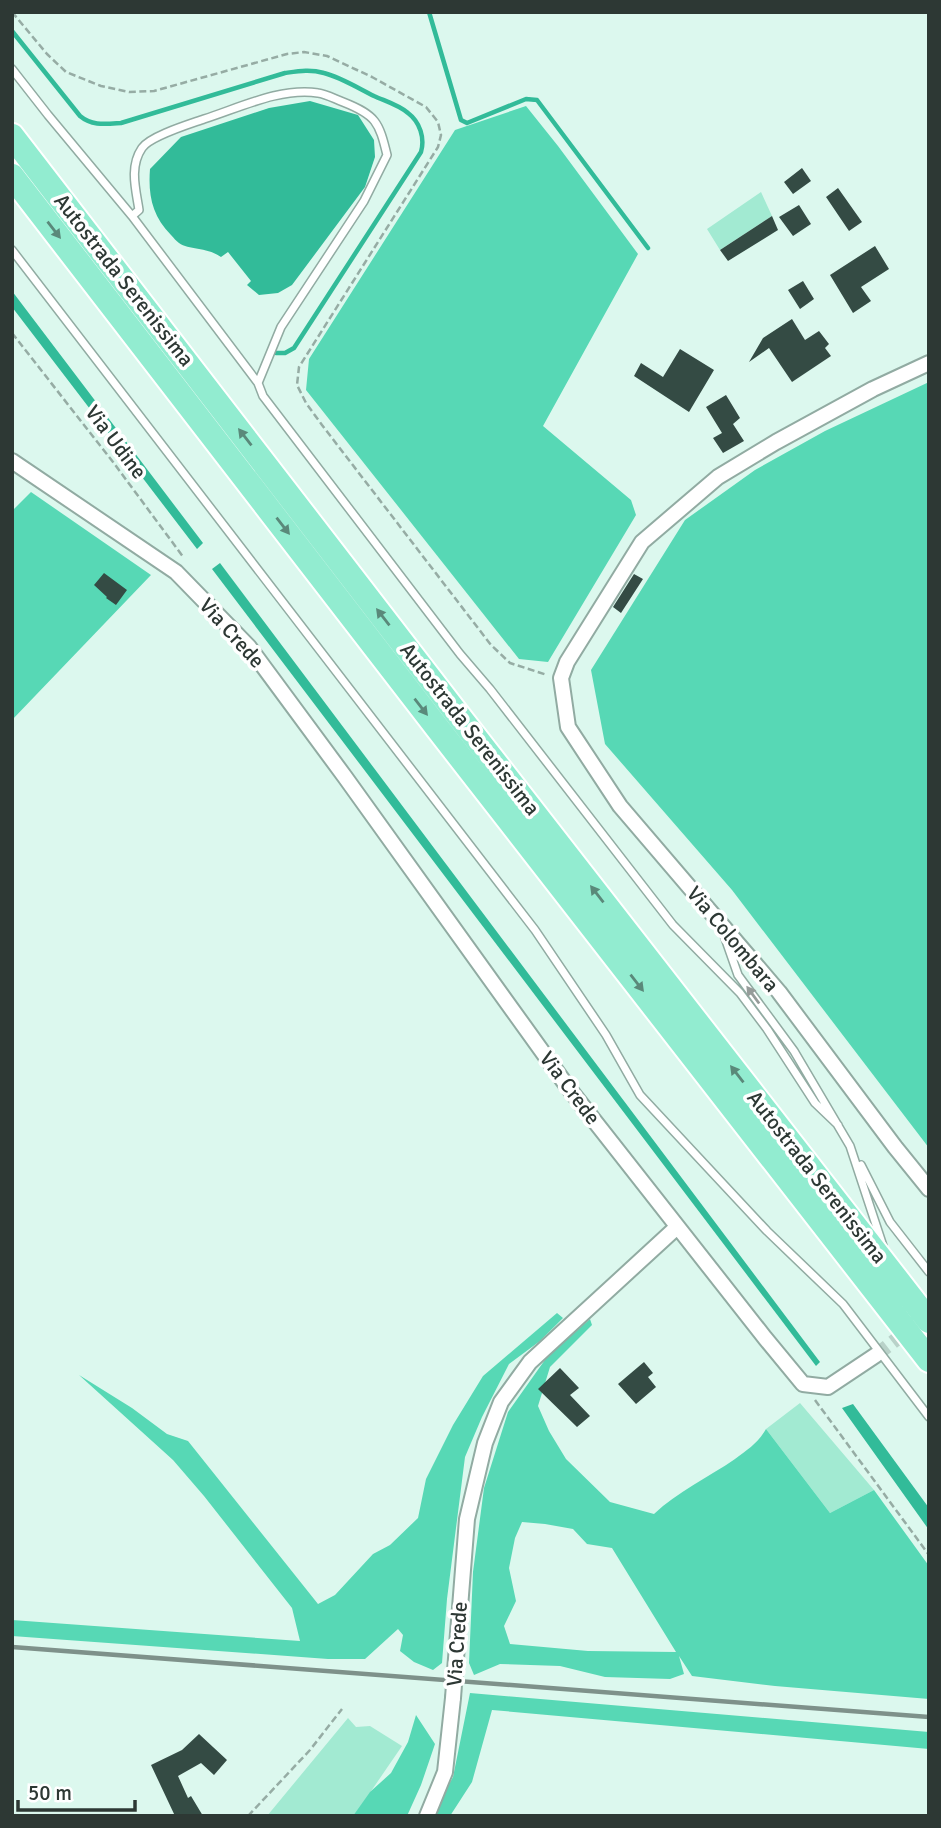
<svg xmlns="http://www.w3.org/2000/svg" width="941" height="1828" font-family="Signika,sans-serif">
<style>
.green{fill:#a2ead2}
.forest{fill:#57d8b5;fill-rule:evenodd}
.water{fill:#32bb99}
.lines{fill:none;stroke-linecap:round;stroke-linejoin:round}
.stream{stroke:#32bb99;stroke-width:4.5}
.building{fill:#344b44}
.street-tunnel{stroke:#b9d2c9;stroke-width:14;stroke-dasharray:14 7;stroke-linecap:butt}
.lane-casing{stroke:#91aba2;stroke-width:10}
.street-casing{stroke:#91aba2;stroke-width:18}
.highway-casing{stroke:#fff;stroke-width:28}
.path{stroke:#96aca4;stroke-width:2.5;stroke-dasharray:7 3.5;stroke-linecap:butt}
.lane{stroke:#fff;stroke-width:7}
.street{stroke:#fff;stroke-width:14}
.highway{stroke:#92ecd0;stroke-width:24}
.rail{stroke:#7e918a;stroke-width:4.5}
.street-bridge-casing{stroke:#91aba2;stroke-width:18;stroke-linecap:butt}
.street-bridge{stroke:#fff;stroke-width:14}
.oneway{fill:#5a897a}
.oneway2{fill:#969c9a}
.labels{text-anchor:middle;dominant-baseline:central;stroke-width:7;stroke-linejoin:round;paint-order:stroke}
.street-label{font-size:21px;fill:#2d3834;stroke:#fff}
</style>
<rect width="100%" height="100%" fill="#dcf8ee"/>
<path class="green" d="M761 192 772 216 720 250 707 229Z
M800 1403 874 1490 830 1513 766 1429Z
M348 1718 356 1727 370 1726 402 1746 354 1816H267Z"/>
<path class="forest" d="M526 106 558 146 638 254 543 426 631 500 636 515 548 662 519 659 306 390 309 359 455 130Z
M929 382V1148L732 890 605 744 591 670 685 520 755 470 825 431Z
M31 492 151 575 12 720V511Z
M557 1313 563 1318 540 1341 509 1364 482 1417 465 1457 447 1599 442 1663 433 1670 414 1662 400 1651 403 1635 398 1629 365 1659H328L12 1636V1620L300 1641 292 1608 204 1496 173 1460 79 1375 132 1408 167 1434 188 1441 318 1604 335 1595 373 1554 390 1545 418 1518 426 1479 453 1425 483 1376Z
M590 1319 592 1325 550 1367 538 1406 549 1431 566 1459 610 1502 654 1514C677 1492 709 1477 735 1459 748 1449 757 1444 766 1429L830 1513 874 1490 929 1566V1699L775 1686 692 1676 679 1656 684 1674 670 1679 605 1677 560 1666 500 1664 474 1675 469 1663 473 1572 484 1488 508 1412 547 1357ZM522 1522 545 1524 573 1529 587 1544 612 1548 676 1652 588 1651 510 1644 504 1626 516 1601 509 1568 515 1538Z
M470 1693 929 1732V1749L492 1710 472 1782 450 1816H432L453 1777Z
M416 1715 435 1744 421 1785 407 1816H353L370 1792 391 1773 408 1742Z"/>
<path class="water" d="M310 101 358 115 374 140 375 157 365 187 292 285 278 293 259 295 247 285 251 281 228 252 221 257C207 247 189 250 179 243 176 241 174 238 171 235 152 216 148 195 150 169L181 137 269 108Z
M12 291 203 543 197 549 12 307Z
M220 563 820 1362 816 1366 212 569Z
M853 1404 929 1508V1530L842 1408Z"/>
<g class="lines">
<path class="stream" d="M429 12 461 120 467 123 526 99 537 100 648 248
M12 31 80 116C92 126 105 124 121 123L285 73C299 71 310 69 324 73 340 77 358 88 374 96 385 101 399 105 408 113 420 122 425 138 421 152L294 348 285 353H276"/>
</g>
<path class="building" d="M802 168 811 181 793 194 784 182Z
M838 188 862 222 849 231 826 197Z
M799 205 811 224 793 236 779 217Z
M772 216 778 230 728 261 720 250Z
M875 246 889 269 861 287 871 301 853 313 830 275Z
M803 281 814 299 800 309 788 290Z
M792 319 805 340 819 331 829 344 825 348 831 356 792 382 769 348 749 362 763 338Z
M680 349 714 370 689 412 634 376 641 363 663 377Z
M726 395 740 418 733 424 744 441 723 453 713 438 722 433 706 407Z
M104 573 127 590 116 605 106 598 107 597 94 585Z
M634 574 643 579 621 613 613 607Z
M644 1362 653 1373 648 1377 656 1387 636 1404 618 1384Z
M560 1368 579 1388 570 1395 590 1416 577 1427 538 1389Z
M199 1734 227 1760 214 1775 201 1763 178 1776 188 1798 191 1796 203 1816H175L151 1765 182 1750Z"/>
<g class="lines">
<path class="street-tunnel" d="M876 1355 911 1328"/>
<defs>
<path id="lane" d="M12 69 48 115 132 216 139 210C136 190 129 167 142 148 150 136 190 124 204 119 239 108 281 87 318 93 326 94 335 99 343 102 376 115 379 122 387 155L364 201 281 327 258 383 263 396 460 654 490 689 673 925 740 993 767 1029 815 1103 838 1125
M132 216 258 383
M12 250 535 930 606 1035 640 1095 767 1231 843 1304 929 1417
M723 932 738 975 794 1051 850 1146 883 1246
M861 1165 890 1222 929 1272"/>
<path id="street" d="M929 363 873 389 776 442 718 477 642 542 567 662 561 678 568 727 620 806 779 992 895 1147 929 1189
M12 461 176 572 249 647 345 777 567 1086 765 1338 803 1384 828 1387 876 1355
M455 1671 467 1519 485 1443 501 1402 530 1362 677 1227
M427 1816 445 1772 453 1698"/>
<path id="highway" d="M12 136 457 714 929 1321
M12 176 439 730 929 1360"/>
</defs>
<use href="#lane" class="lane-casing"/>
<use href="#street" class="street-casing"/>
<use href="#highway" class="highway-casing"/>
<path class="path" d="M12 12 47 54 66 72 101 86 129 92 154 91 287 54 304 52 327 56 372 77 426 107 438 122 441 135 438 147 299 367 297 385 306 403 322 425 491 645 510 663 547 675
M12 333 113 462 184 558
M815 1400 929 1555
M248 1816 310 1750 342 1709"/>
<use href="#lane" class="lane"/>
<use href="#street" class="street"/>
<use href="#highway" class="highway"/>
<path class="rail" d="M12 1647 929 1717"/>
<defs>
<path id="street-bridge" d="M453 1698 455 1671"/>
</defs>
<use href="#street-bridge" class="street-bridge-casing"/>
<use href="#street-bridge" class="street-bridge"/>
</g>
<defs><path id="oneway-solid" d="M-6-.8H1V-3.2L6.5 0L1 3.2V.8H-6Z" transform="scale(1.75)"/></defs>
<g class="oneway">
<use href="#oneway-solid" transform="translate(54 230) rotate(52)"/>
<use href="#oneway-solid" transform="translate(245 437) rotate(-128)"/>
<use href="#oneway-solid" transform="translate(283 526) rotate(52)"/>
<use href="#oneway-solid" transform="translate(383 617) rotate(-128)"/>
<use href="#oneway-solid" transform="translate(421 707) rotate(52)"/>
<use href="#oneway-solid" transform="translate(597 894) rotate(-128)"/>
<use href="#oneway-solid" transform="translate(637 983) rotate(52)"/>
<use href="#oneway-solid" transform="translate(737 1074) rotate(-128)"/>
</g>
<use class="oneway2" href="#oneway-solid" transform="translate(753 995) rotate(-126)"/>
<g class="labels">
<g class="street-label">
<text transform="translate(124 280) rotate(52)">Autostrada Serenissima</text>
<text transform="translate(116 442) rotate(53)">Via Udine</text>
<text transform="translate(232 633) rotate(48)">Via Crede</text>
<text transform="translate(470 729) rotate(52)">Autostrada Serenissima</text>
<text transform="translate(733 939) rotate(50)">Via Colombara</text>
<text transform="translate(570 1088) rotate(53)">Via Crede</text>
<text transform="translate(817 1177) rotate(52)">Autostrada Serenissima</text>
<text transform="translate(457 1644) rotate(-86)">Via Crede</text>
</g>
</g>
<rect width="941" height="1828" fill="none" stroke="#2d3834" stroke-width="28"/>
<path d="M18 1800v10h117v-10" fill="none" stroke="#2d3834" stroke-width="3.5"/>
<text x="28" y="1800" font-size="21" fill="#2d3834" stroke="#ffffff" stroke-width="5" paint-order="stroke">50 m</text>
</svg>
